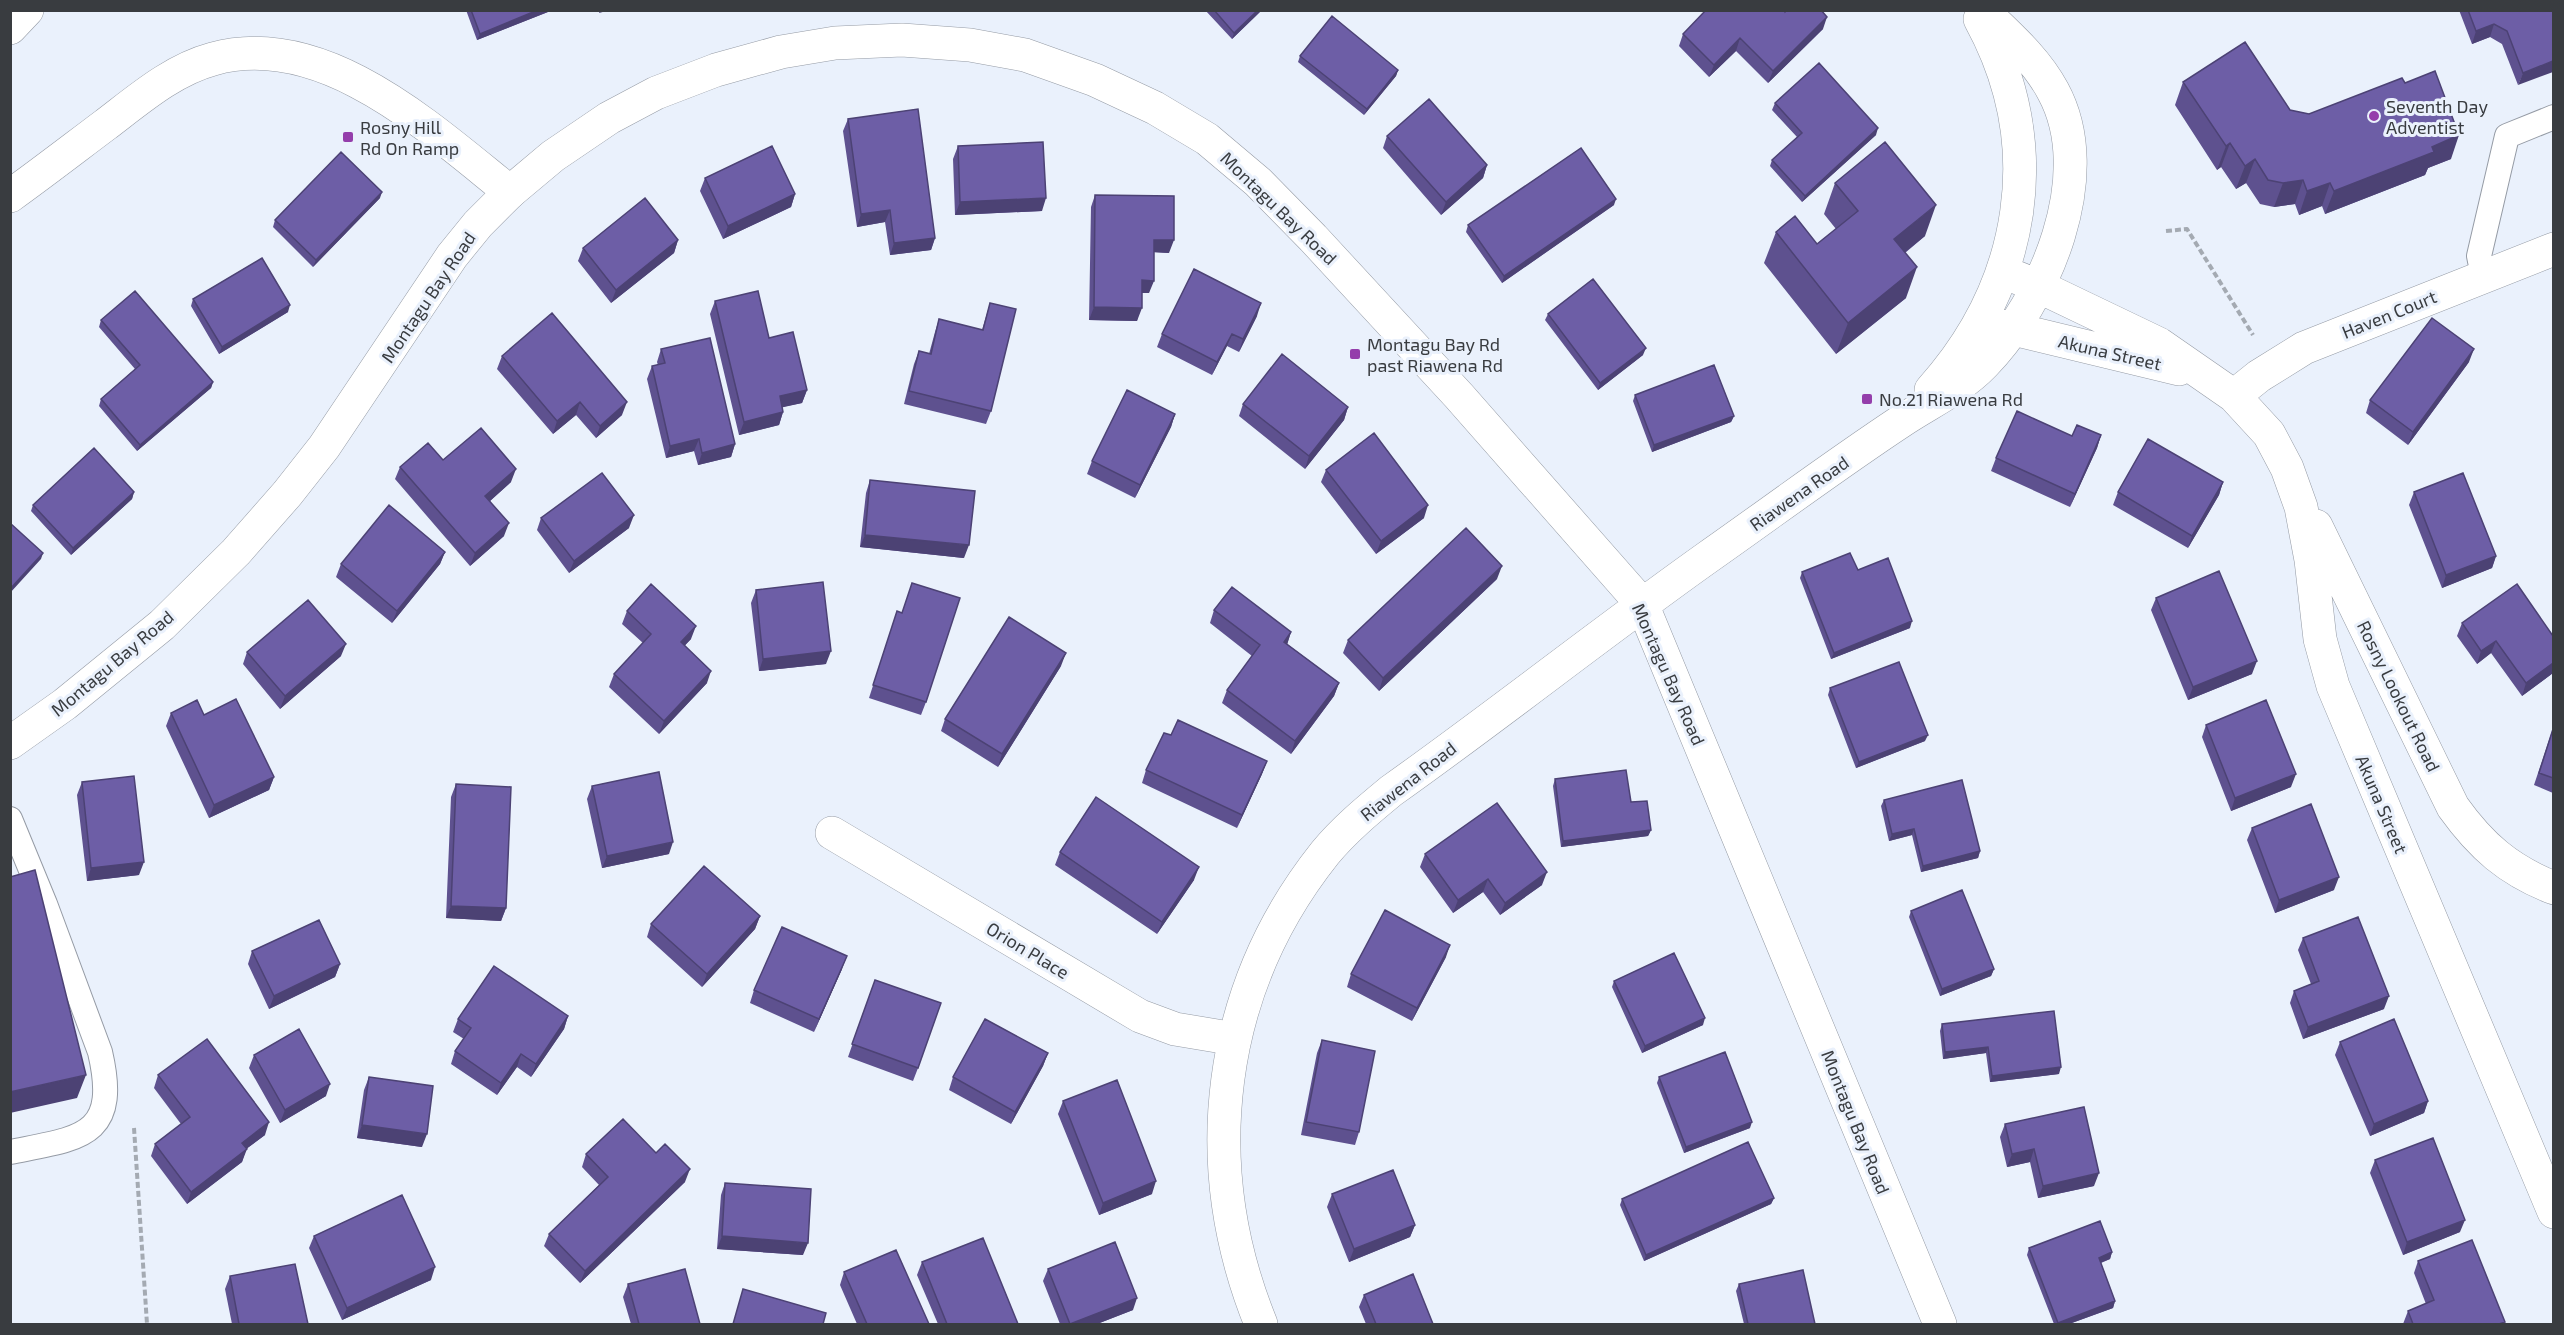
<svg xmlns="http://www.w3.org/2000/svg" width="2564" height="1335" font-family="'Exo 2',sans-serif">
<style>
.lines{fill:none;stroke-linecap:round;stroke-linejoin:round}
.lane-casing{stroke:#959ba5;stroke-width:26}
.street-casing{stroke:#959ba5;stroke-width:34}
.secondary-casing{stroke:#959ba5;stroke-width:34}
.path{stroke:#a4aab2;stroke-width:4;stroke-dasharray:6 3;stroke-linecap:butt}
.lane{stroke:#fff;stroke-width:24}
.street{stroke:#fff;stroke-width:33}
.secondary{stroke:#fff;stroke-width:33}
.wall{fill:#5e518f}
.shaded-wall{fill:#4c4274}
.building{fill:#6d5ea6;stroke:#4c4274;stroke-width:1.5}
.poi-dot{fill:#943eab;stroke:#eaf1fc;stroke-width:2}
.labels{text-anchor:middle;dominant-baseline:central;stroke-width:6;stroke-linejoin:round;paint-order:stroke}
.poi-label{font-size:18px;fill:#393c40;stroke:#eaf1fc;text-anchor:start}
.street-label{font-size:18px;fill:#393c40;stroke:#eaf1fc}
</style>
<rect width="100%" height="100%" fill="#eaf1fc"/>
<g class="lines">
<defs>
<path id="lane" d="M2483 276 2479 256 2507 136 2554 117
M10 819 45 904 100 1052C120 1138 80 1138 10 1152"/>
<path id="street" d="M2003 272 2038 286 2159 344 2234 396 2269 434 2287 468 2301 507 2311 560 2320 639 2333 686 2554 1212
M1993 324 2179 369
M1931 390C2025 285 2049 145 1980 19
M2234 396 2259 376 2304 348 2554 249
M2316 526 2453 807C2481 846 2508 870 2554 888
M10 743 65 704 162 625 236 552 287 494 324 447 452 256 478 224 510 192 553 156 609 118 656 93 716 70 781 52 835 43 902 40 970 45 1025 55 1095 80 1155 108 1207 139 1258 182 1313 238 1459 396 1642 604 1940 1324
M832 833 1140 1016 1175 1029 1235 1039
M1261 1324C1196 1164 1216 990 1325 853 1344 830 1368 810 1391 791 1498 715 1601 633 1708 557 1772 512 1835 465 1900 422 1928 403 1960 389 1984 364 2045 301 2099 175 2053 91 2036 59 2008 35 1982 10"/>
<path id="secondary" d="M10 28 27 10
M10 196C42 173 73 149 105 125 138 100 172 70 213 59 323 28 431 129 510 192"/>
</defs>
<use href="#lane" class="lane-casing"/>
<use href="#street" class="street-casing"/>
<use href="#secondary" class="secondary-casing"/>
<path class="path" d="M2166 231 2187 229 2253 335
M134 1128 147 1324"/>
<use href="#lane" class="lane"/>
<use href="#street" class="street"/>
<use href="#secondary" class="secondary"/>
</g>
<path class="wall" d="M466 10H553L477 40Z
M1205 10H1262L1232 39Z
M2459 10H2553L2518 85 2502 44 2490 37 2472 44Z
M1785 12 1823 29 1768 83 1736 51 1709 77 1679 46 1683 34Z
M1300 56 1398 70 1396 76 1364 115 1298 62Z
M2183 82 2290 110 2309 114 2405 83 2451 159 2428 168 2425 175 2325 214 2322 206 2299 215 2295 204 2274 207 2260 204 2246 183 2236 189 2221 167 2217 170 2175 105Z
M1775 103 1876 135 1802 202 1770 166 1772 160 1797 137 1772 110Z
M848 119 935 238 931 250 890 255 885 222 857 227 843 131Z
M1387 136 1487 165 1483 178 1441 215 1383 148Z
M958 146 1042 211 955 215 953 159Z
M705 178 795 194 791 207 723 239 700 191Z
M1835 183 1925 236 1905 253 1906 298 1836 354 1764 263 1776 232 1817 244 1836 229 1824 214Z
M1095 195 1169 253 1154 252 1149 293H1142L1137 321 1089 320 1091 207Z
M380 198 313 267 273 227 275 220Z
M1614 205 1502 283 1466 232 1468 225Z
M678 240 674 253 611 303 578 261 583 248Z
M193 299 288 312 219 354 191 306Z
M715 301 769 338 807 390 802 403 782 407 783 412 779 425 739 435 710 314Z
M990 303 991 411 986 424 904 404 914 364 919 351 929 354 935 332 939 319 982 330Z
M1548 314 1643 355 1598 390 1545 320Z
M1257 316 1239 352 1227 346 1212 375 1157 347 1162 334Z
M101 320 213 382 211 388 137 451 99 406 101 399 135 369 99 327Z
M661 349 735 444 731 457 698 465 694 451 666 458 647 379 652 366 658 365 657 362Z
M502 356 622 415 596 438 576 415 553 434 497 369Z
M2469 362 2408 445 2366 413 2370 400Z
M1635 395 1734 416 1731 422 1652 452 1633 401Z
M1243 404 1348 407 1344 420 1305 469 1239 416Z
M1175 414 1171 427 1135 498 1087 474 1092 461Z
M2101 435 2097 448 2070 507 1991 471 1996 458 2072 436Z
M443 460 511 482 490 501 504 536 470 566 395 479 400 467Z
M1326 470 1424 518 1376 554 1321 482Z
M870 480 964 558 860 547 866 493Z
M2223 482 2219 495 2188 548 2113 505 2118 492Z
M134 492 132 499 71 555 31 511 33 505Z
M2414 492 2496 556 2492 568 2442 588 2409 505Z
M541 518 629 528 569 573 537 530Z
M445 552 440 564 392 623 336 577 341 564Z
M1858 570 1910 628 1831 659 1800 578 1802 572Z
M1497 579 1379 691 1343 653 1348 640Z
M756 590 826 664 759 671 751 603Z
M2156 598 2252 674 2188 700 2151 610Z
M1214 610 1291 632 1287 644 1339 683 1334 696 1291 754 1222 703 1227 690 1252 656 1210 623Z
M627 611 691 639 684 646 707 683 659 734 609 687 614 674 643 643 622 624Z
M897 611 926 702 921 715 869 698Z
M2462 623 2553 636V673L2522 696 2491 653 2477 664 2457 636Z
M247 652 341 656 280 709 243 664Z
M1061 666 998 767 941 731 945 719Z
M1830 688 1925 741 1856 768 1828 695Z
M171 713 204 715 274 777 269 790 209 818 166 726Z
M2206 725 2291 787 2231 811 2202 737Z
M2553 728V793L2534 785Z
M1267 761 1262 774 1237 828 1142 783 1146 770Z
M1555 779 1631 802 1651 830 1648 836 1561 847 1553 786Z
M82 782 139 875 87 881 77 795Z
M456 784 506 908 501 921 446 918 451 797Z
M592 786 669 854 602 868 587 799Z
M1884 800 1980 851 1978 858 1921 872 1912 835 1889 841 1881 806Z
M2252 828 2334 890 2275 913 2247 840Z
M1060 852 1194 880 1157 934 1055 865Z
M1425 854 1542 885 1500 915 1483 892 1453 913 1420 867Z
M1911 911 1994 969 1991 976 1940 996 1909 917Z
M760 916 755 929 702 987 647 937 651 924Z
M2303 938 2384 1009 2303 1039 2290 1003 2294 991 2311 984 2298 950Z
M252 951 340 964 335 977 269 1009 248 964Z
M1446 957 1412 1021 1347 987 1351 974Z
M842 969 814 1032 750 1003 754 990Z
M875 980 918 1068 913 1081 848 1057Z
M1614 981 1703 1025 1642 1053 1612 987Z
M568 1016 564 1029 531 1077 517 1067 497 1095 451 1064 455 1051 464 1039 453 1032 458 1019Z
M1942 1024 2059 1074 1990 1082 1986 1053 1943 1059 1940 1031Z
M1322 1040 1359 1132 1355 1145 1301 1135 1317 1053Z
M2340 1042 2428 1101 2424 1113 2370 1136 2335 1055Z
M1048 1053 1043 1066 1011 1124 949 1090 953 1077Z
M254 1055 326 1096 280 1123 249 1068Z
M158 1075 265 1135 246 1149 242 1162 187 1204 151 1156 155 1144 181 1124 154 1088Z
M369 1077 422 1147 357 1138 364 1090Z
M1659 1077 1750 1128 1684 1153 1657 1083Z
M1063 1101 1152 1194 1099 1215 1058 1114Z
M2005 1124 2094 1186 2038 1198 2030 1162 2007 1167 2000 1137Z
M656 1153 685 1182 580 1283 544 1246 549 1234 599 1185 582 1167 586 1154Z
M2375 1160 2460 1232 2403 1255 2370 1173Z
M725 1183 803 1255 717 1249 721 1195Z
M1332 1194 1415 1225 1410 1237 1349 1262 1327 1207Z
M1774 1198 1771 1204 1644 1261 1620 1205 1622 1199Z
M314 1236 431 1280 342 1320 309 1248Z
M2029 1248 2112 1252 2110 1259 2101 1263 2115 1301 2113 1308 2069 1324H2054L2027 1255Z
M2418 1261 2504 1324H2403L2408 1311 2426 1304 2414 1273Z
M922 1262 1018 1324H938L917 1275Z
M1048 1269 1133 1310 1097 1324H1060L1043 1281Z
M844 1272 929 1324H857L840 1285Z
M230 1276 308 1324H232L225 1289Z
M628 1284 700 1324H631L623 1297Z
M1739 1284 1815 1324H1744L1736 1291Z
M1364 1295 1433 1324H1366L1359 1307Z"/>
<path class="shaded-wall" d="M538 10H553L477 40 480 34Z
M600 10H610L599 13Z
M1258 10H1262L1232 39 1234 33Z
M1827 17 1823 29 1768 83 1773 71Z
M2494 24 2490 37 2472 44 2476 31Z
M1740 38 1736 51 1709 77 1714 65Z
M2553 61V72L2518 85 2523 73Z
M1398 70 1396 76 1364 115 1367 109Z
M1878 128 1876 135 1802 202 1805 196Z
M2459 135 2451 159 2428 168 2425 175 2325 214 2334 191 2432 147Z
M2230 143 2221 167 2217 170 2226 146Z
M2255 159 2246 183 2236 189 2245 166Z
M1487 165 1483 178 1441 215 1446 202Z
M2303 180 2295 204 2274 207 2283 183Z
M2330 183 2322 206 2299 215 2307 191Z
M382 192 380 198 313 267 316 260Z
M795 194 791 207 723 239 728 226Z
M1046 198 1042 211 955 215 960 202Z
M1616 199 1614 205 1502 283 1504 276Z
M1936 205 1925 236 1883 270 1894 239Z
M890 210 885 222 857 227 861 214Z
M935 238 931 250 890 255 894 243Z
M678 240 674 253 611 303 616 290Z
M1154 240H1174L1169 253 1150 252Z
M1917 267 1906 298 1836 354 1848 323Z
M1142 280 1154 281 1149 293H1137Z
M1261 303 1257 316 1239 352 1243 339Z
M290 305 288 312 219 354 222 347Z
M1094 307 1142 308 1137 321 1089 320Z
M1232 334 1227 346 1212 375 1217 362Z
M1646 348 1643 355 1598 390 1600 383Z
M2474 349 2469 362 2408 445 2413 432Z
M213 382 211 388 137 451 140 445Z
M807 390 802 403 775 409 780 396Z
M580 402 576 415 553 434 557 421Z
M627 402 622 415 596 438 600 426Z
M1348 407 1344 420 1305 469 1309 456Z
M783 412 779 425 739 435 744 422Z
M1175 414 1171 427 1135 498 1140 485Z
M1734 416 1731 422 1652 452 1654 445Z
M2101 435 2097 448 2070 507 2075 494Z
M699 439 694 451 666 458 670 446Z
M735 444 731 457 698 465 702 453Z
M516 469 511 482 481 509 485 496Z
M2223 482 2219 495 2188 548 2192 536Z
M134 492 132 499 71 555 73 548Z
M1428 505 1424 518 1376 554 1381 541Z
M634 515 629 528 569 573 574 561Z
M509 523 504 536 470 566 475 553Z
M865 535 969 545 964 558 860 547Z
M445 552 440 564 392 623 397 611Z
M43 553 41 559 10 593V589Z
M2496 556 2492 568 2442 588 2446 575Z
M1502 566 1497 579 1379 691 1383 678Z
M1912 621 1910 628 1831 659 1834 653Z
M696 626 691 639 676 655 681 642Z
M1291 632 1287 645 1284 642Z
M2496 641 2491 653 2477 664 2481 651Z
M346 644 341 656 280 709 285 696Z
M831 651 826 664 759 671 763 659Z
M1066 653 1061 666 998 767 1002 754Z
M2257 661 2252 674 2188 700 2193 687Z
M2553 663V673L2522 696 2526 683Z
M711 671 707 683 659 734 664 721Z
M1339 683 1334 696 1291 754 1295 741Z
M1928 735 1925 741 1856 768 1859 762Z
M1267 761 1262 774 1237 828 1242 815Z
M2296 774 2291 787 2231 811 2235 798Z
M274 777 269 790 209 818 214 805Z
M1914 829 1912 835 1889 841 1892 834Z
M1651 830 1648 836 1561 847 1563 841Z
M673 842 669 854 602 868 607 856Z
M1980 851 1978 858 1921 872 1923 866Z
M144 862 139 875 87 881 91 868Z
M1199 867 1194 880 1157 934 1162 922Z
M1547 872 1542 885 1500 915 1505 903Z
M2339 877 2334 890 2275 913 2279 900Z
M1488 879 1483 892 1453 913 1458 900Z
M451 906 506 908 501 921 446 918Z
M760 916 755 929 702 987 707 974Z
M1450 945 1446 957 1412 1021 1417 1008Z
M847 956 842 969 814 1032 819 1019Z
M340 964 335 977 269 1009 274 996Z
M1994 969 1991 976 1940 996 1942 989Z
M2389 996 2384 1009 2303 1039 2308 1027Z
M568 1016 564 1029 531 1077 536 1064Z
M1705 1018 1703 1025 1642 1053 1645 1046Z
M1988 1047 1986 1053 1943 1059 1945 1052Z
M1048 1053 1043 1066 1011 1124 1015 1112Z
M521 1054 517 1067 497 1095 501 1083Z
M2061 1067 2059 1074 1990 1082 1992 1076Z
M86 1075 77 1098 10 1113V1092Z
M330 1084 326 1096 280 1123 285 1110Z
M2428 1101 2424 1113 2370 1136 2374 1124Z
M269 1122 265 1135 238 1155 242 1143Z
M1752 1122 1750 1128 1684 1153 1686 1147Z
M362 1125 427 1134 422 1147 357 1138Z
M247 1149 242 1162 187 1204 191 1192Z
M2034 1149 2030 1162 2007 1167 2012 1154Z
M690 1169 685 1182 580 1283 585 1271Z
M2099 1173 2094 1186 2038 1198 2043 1186Z
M1156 1181 1152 1194 1099 1215 1103 1203Z
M1774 1198 1771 1204 1644 1261 1646 1255Z
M2465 1220 2460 1232 2403 1255 2407 1242Z
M1415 1225 1410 1237 1349 1262 1354 1249Z
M722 1236 808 1243 803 1255 717 1249Z
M2112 1252 2110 1259 2097 1264 2099 1258Z
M435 1267 431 1280 342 1320 347 1308Z
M1137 1298 1133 1310 1097 1324H1070Z
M2115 1301 2113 1308 2069 1324H2058V1323Z"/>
<path class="building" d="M471 10H538L480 34Z
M1214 10H1258L1234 33Z
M1706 10H1784L1785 12 1787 10H1821L1827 17 1773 71 1740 38 1714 65 1683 34Z
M2468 10H2553V61L2523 73 2507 31 2494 24 2476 31Z
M1332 16 1398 70 1367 109 1300 56Z
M2245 42 2290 110 2309 114 2402 78 2405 83 2435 71 2459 135 2432 147 2434 152 2334 191 2330 183 2307 191 2303 180 2283 183 2268 180 2255 159 2245 166 2230 143 2226 146 2183 82Z
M1819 63 1878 128 1805 196 1772 160 1802 133 1775 103Z
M1429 99 1487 165 1446 202 1387 136Z
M918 109 935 238 894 243 890 210 861 214 848 119Z
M1043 142 1046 198 960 202 958 146Z
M1885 142 1936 205 1894 239 1917 267 1848 323 1776 232 1795 216 1817 244 1858 211 1835 183Z
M772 146 795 194 728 226 705 178Z
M1581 148 1616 199 1504 276 1468 225Z
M341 152 382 192 316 260 275 220Z
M1095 195 1174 196V240H1154V281L1142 280V308L1094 307Z
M645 198 678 240 616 290 583 248Z
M262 258 290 305 222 347 193 299Z
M1194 269 1261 303 1243 339 1232 334 1217 362 1162 334Z
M1593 279 1646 348 1600 383 1548 314Z
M135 291 213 382 140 445 101 399 140 365 101 320Z
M758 291 769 338 793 332 807 390 780 396 783 412 744 422 715 301Z
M990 303 1016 309 991 411 909 391 919 351 931 354 939 319 983 330Z
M552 313 627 402 600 426 580 402 557 421 502 356Z
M2432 318 2474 349 2413 432 2370 400Z
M710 338 735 444 702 453 699 439 670 446 652 366 665 363 661 349Z
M1282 354 1348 407 1309 456 1243 404Z
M1714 365 1734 416 1654 445 1635 395Z
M1127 390 1175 414 1140 485 1092 461Z
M2017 411 2072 436 2077 425 2101 435 2075 494 1996 458Z
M481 428 516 469 485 496 509 523 475 553 400 467 428 443 443 460Z
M1374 433 1428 505 1381 541 1326 470Z
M2148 439 2223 482 2192 536 2118 492Z
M94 448 134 492 73 548 33 505Z
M602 473 634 515 574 561 541 518Z
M2463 473 2496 556 2446 575 2414 492Z
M870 480 975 491 969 545 865 535Z
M389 505 445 552 397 611 341 564Z
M10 523 43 553 10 589Z
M1466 528 1502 566 1383 678 1348 640Z
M1850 553 1858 570 1888 558 1912 621 1834 653 1802 572Z
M2219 571 2257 661 2193 687 2156 598Z
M823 582 831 651 763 659 756 590Z
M912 583 960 598 926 702 873 685 897 611 902 613Z
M651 584 696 626 681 642 711 671 664 721 614 674 651 634 627 611Z
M2517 584 2553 636V663L2526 683 2496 641 2481 651 2462 623Z
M1232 587 1291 632 1284 642 1339 683 1295 741 1227 690 1260 645 1214 610Z
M308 600 346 644 285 696 247 652Z
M1009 617 1066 653 1002 754 945 719Z
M1899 662 1928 735 1859 762 1830 688Z
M236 699 274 777 214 805 171 713 197 700 204 715Z
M2266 700 2296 774 2235 798 2206 725Z
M1178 720 1267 761 1242 815 1146 770 1164 733 1171 735Z
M2553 729V778L2539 773Z
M1626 770 1631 802 1647 801 1651 830 1563 841 1555 779Z
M659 772 673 842 607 856 592 786Z
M134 776 144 862 91 868 82 782Z
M1962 780 1980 851 1923 866 1914 829 1892 834 1884 800Z
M456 784 511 787 506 908 451 906Z
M1096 797 1199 867 1162 922 1060 852Z
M1497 803 1547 872 1505 903 1488 879 1458 900 1425 854Z
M2311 804 2339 877 2279 900 2252 828Z
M704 866 760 916 707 974 651 924Z
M35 870 86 1075 10 1092V877Z
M1962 890 1994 969 1942 989 1911 911Z
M1385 910 1450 945 1417 1008 1351 974Z
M2358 917 2389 996 2308 1027 2294 991 2319 981 2303 938Z
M319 920 340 964 274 996 252 951Z
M782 927 847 956 819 1019 754 990Z
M1674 953 1705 1018 1645 1046 1614 981Z
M494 966 568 1016 536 1064 521 1054 501 1083 455 1051 471 1028 458 1019Z
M875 980 941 1003 918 1068 852 1044Z
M2054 1011 2061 1067 1992 1076 1988 1047 1945 1052 1942 1024Z
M985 1019 1048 1053 1015 1112 953 1077Z
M2394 1019 2428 1101 2374 1124 2340 1042Z
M299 1029 330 1084 285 1110 254 1055Z
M207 1039 269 1122 242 1143 247 1149 191 1192 155 1144 190 1117 158 1075Z
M1322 1040 1375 1051 1359 1132 1306 1122Z
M1725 1052 1752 1122 1686 1147 1659 1077Z
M369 1077 433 1086 427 1134 362 1125Z
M1117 1080 1156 1181 1103 1203 1063 1101Z
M2084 1107 2099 1173 2043 1186 2034 1149 2012 1154 2005 1124Z
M623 1119 656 1153 665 1144 690 1169 585 1271 549 1234 608 1177 586 1154Z
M2433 1138 2465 1220 2407 1242 2375 1160Z
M1748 1142 1774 1198 1646 1255 1622 1199Z
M1393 1170 1415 1225 1354 1249 1332 1194Z
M725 1183 811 1189 808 1243 722 1236Z
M402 1195 435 1267 347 1308 314 1236Z
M2100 1221 2112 1252 2099 1258 2115 1301 2058 1323 2029 1248Z
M983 1238 1018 1324H947L922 1262Z
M2472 1240 2505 1322 2499 1324H2413L2408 1311 2434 1300 2418 1261Z
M1115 1242 1137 1298 1070 1324 1048 1269Z
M896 1250 929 1324H867L844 1272Z
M295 1264 308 1324H239L230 1276Z
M685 1269 700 1324H639L628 1284Z
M1803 1270 1815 1324H1748L1739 1284Z
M1413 1274 1433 1324H1376L1364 1295Z
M743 1289 826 1313 823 1324H733Z"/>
<g class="poi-dot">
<circle cx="2374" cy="116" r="6"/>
<rect x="342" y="131" width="12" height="12" rx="3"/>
<rect x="1349" y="348" width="12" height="12" rx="3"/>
<rect x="1861" y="393" width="12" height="12" rx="3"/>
</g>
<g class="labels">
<g class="poi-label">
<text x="2386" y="106">Seventh Day<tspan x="2386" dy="21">Adventist</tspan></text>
<text x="360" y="127">Rosny Hill<tspan x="360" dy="21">Rd On Ramp</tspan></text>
<text x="1367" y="344">Montagu Bay Rd<tspan x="1367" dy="21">past Riawena Rd</tspan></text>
<text x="1879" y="399">No.21 Riawena Rd</text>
</g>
<g class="street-label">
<text transform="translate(1279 208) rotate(44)">Montagu Bay Road</text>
<text transform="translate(428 297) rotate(-56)">Montagu Bay Road</text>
<text transform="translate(2389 314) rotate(-22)">Haven Court</text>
<text transform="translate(2110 352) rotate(13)">Akuna Street</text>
<text transform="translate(1799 493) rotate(-35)">Riawena Road</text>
<text transform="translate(112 663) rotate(-40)">Montagu Bay Road</text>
<text transform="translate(1669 674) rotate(66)">Montagu Bay Road</text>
<text transform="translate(2399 696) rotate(64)">Rosny Lookout Road</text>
<text transform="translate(1408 781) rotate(-38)">Riawena Road</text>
<text transform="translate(2382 804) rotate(67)">Akuna Street</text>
<text transform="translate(1028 950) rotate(31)">Orion Place</text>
<text transform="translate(1856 1122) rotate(68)">Montagu Bay Road</text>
</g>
</g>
<rect width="2564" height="1335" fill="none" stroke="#393c40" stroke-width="24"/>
</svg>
